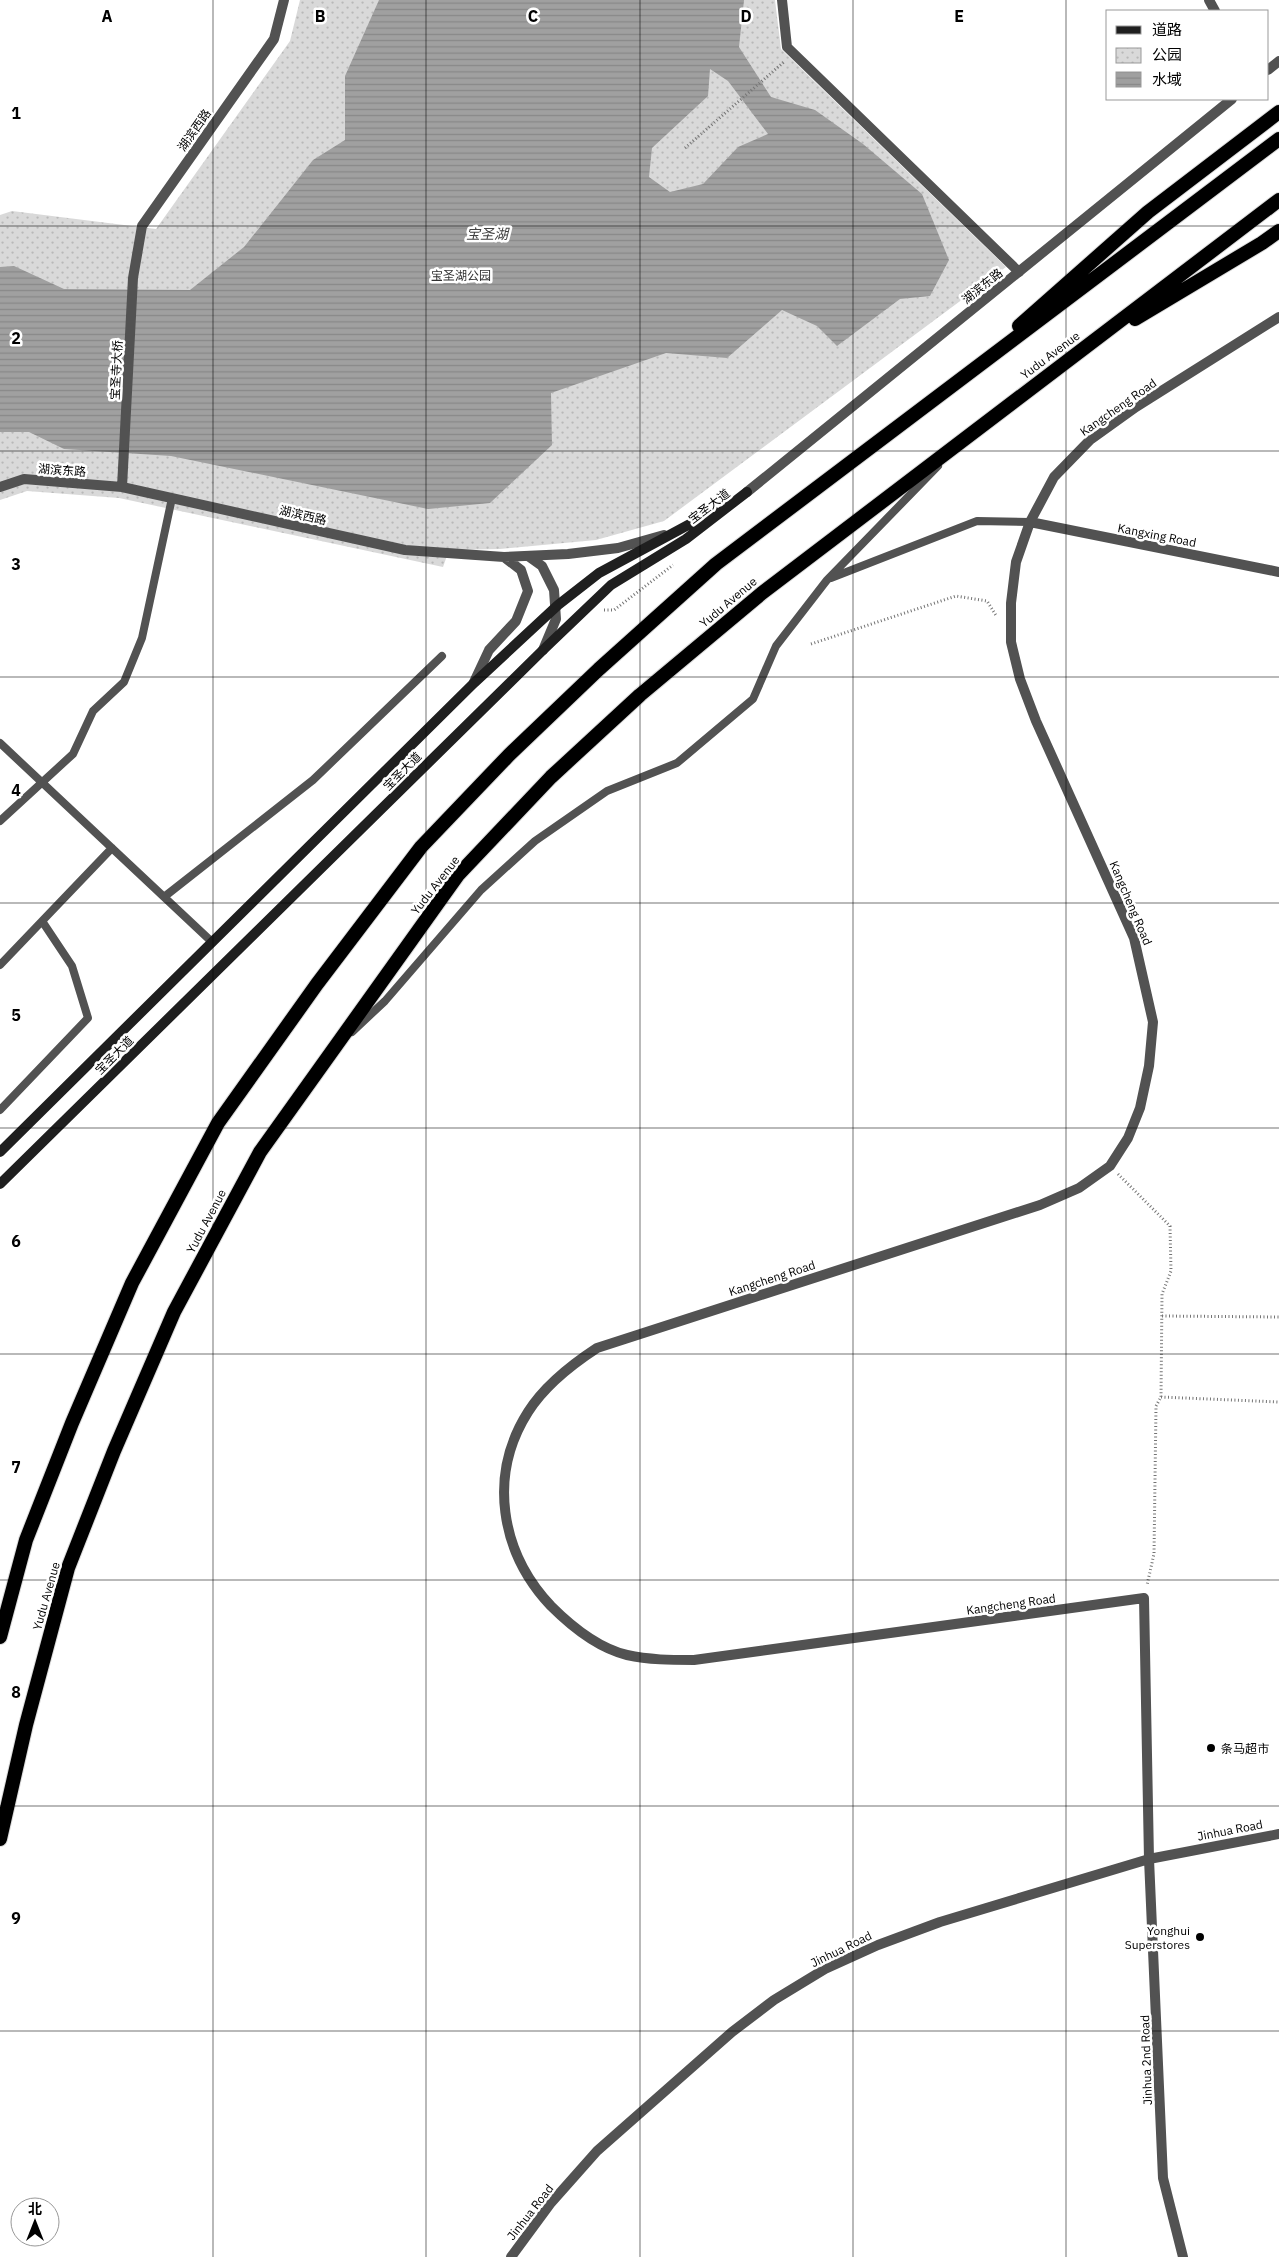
<svg xmlns="http://www.w3.org/2000/svg" width="1279" height="2257" font-family="'IBM Plex Sans','Noto Sans SC',sans-serif">
<style>
.park{fill:url(#park-dots)}
.water{fill:url(#water-rules);fill-rule:evenodd}
.lines{fill:none;stroke-linecap:round;stroke-linejoin:round}
.trunk-casing{stroke:#dbdbdb;stroke-width:16}
.path{stroke:#747474;stroke-width:3;stroke-dasharray:1 2.5;stroke-linecap:butt}
.service{stroke:#525252;stroke-width:8}
.minor{stroke:#525252;stroke-width:10}
.tertiary{stroke:#525252;stroke-width:10}
.secondary{stroke:#1f1f1f;stroke-width:10}
.trunk{stroke:#000;stroke-width:14}
.grid{fill:none;stroke:#000;stroke-width:1;stroke-opacity:0.55}
.poi-dot{fill:#000;stroke:#fff;stroke-width:2}
.labels{text-anchor:middle;dominant-baseline:central;stroke-width:5;stroke-linejoin:round;paint-order:stroke}
.street-label{font-size:12px;fill:#000;stroke:#fff}
.park-label{font-size:12px;fill:#303030;stroke:#fff}
.poi-label{font-size:12px;fill:#000;stroke:#fff;text-anchor:start}
.water-label{font-size:14px;font-style:italic;fill:#414141;stroke:#fff}
.grid-label{font-size:16px;text-anchor:middle;font-weight:bold;fill:#000;stroke:#fff;stroke-width:5;stroke-linejoin:round;paint-order:stroke}
</style>
<defs>
<pattern id="park-dots" width="8" height="8" patternUnits="userSpaceOnUse" patternTransform="scale(1.25)"><rect width="8" height="8" fill="#d9d9d9"/><path d="M2 2h.1M6 6h.1" fill="none" stroke="#b8b8b8" stroke-width="1.8" stroke-linecap="round"/></pattern>
<pattern id="water-rules" width="6" height="5" patternUnits="userSpaceOnUse" patternTransform="scale(1.25)"><rect width="6" height="5" fill="#a0a0a0"/><path d="M0 2.5h6" fill="none" stroke="#888"/></pattern>
</defs>
<rect width="100%" height="100%" fill="#fff"/>
<path class="park" d="M300 0H775L781 49 1006 267 664 521 596 540 500 549 449 550 443 567 119 498 27 491 0 500V215L12 211 156 229 290 41Z"/>
<path class="water" d="M379 0H744L739 47 771 97 815 110 863 144 922 194 949 260 930 296 900 299 837 346 817 326 782 310 727 358 666 353 551 393 552 445 490 503 428 509 171 456 64 449 29 432H0V267L14 266 64 289 190 290 244 247 313 160 345 140V76ZM710 69 728 81 768 134 738 147 703 184 670 192 649 177 652 148 708 96Z"/>
<g class="lines">
<defs>
<path id="trunk" d="M1135 319 1262 243 1279 231
M1019 326 1148 212 1279 112
M0 1637 26 1540 72 1423 132 1283 218 1123 317 984 421 847 509 755 599 669 716 564 1279 139
M0 1839 26 1725 68 1568 114 1451 174 1312 260 1152 458 875 551 777 640 695 762 593 1279 200"/>
</defs>
<use href="#trunk" class="trunk-casing"/>
<path class="path" d="M685 148 785 61
M604 610H614L673 565
M811 644 956 596 987 601 997 617
M1118 1174 1170 1226 1171 1271 1162 1294 1161 1397 1156 1406 1154 1554 1147 1585
M1162 1316 1279 1317
M1161 1397 1279 1402"/>
<path class="service" d="M831 578 977 521 1030 522
M0 743 212 942
M0 821 73 754 93 711 124 682 142 638 172 498
M164 897 313 780 442 656
M0 965 112 848
M352 1032 385 1001 481 890 535 841 607 791 677 763 753 699 776 646 827 580 938 466
M0 1110 88 1018 72 966 42 921"/>
<path class="minor" d="M782 0 787 47 1019 272
M1209 0 1215 11
M1030 522 1279 572
M1149 1859 1144 1598 694 1660C671 1660 649 1660 627 1655 598 1648 571 1626 551 1606 500 1552 488 1475 528 1412 545 1385 571 1365 597 1348L1040 1205 1079 1188 1110 1166 1128 1138 1140 1108 1149 1066 1153 1022 1134 938 1036 721 1020 679 1011 642V603L1016 562 1030 522 1054 477 1090 440 1136 407 1279 317"/>
<path class="tertiary" d="M284 0 274 39 142 226 133 278 122 487 405 550 504 557 568 554 618 548 664 535
M1268 70 1279 61
M0 487 24 479 122 487
M747 492 1232 99
M528 556 542 566 554 590 556 619 543 650
M474 682 489 650 516 621 528 591 521 570 504 557
M1149 1859 1163 2178 1183 2257
M511 2257 550 2204 597 2151 732 2032 774 2000 825 1969 878 1945 940 1922 1149 1859 1279 1834"/>
<path class="secondary" d="M0 1152 474 683 558 605 599 573 714 511
M0 1184 543 650 611 585 686 539 747 492"/>
<use href="#trunk" class="trunk"/>
</g>
<path class="grid" d="M213 0V2257M426 0V2257M640 0V2257M853 0V2257M1066 0V2257M0 226H1279M0 451H1279M0 677H1279M0 903H1279M0 1128H1279M0 1354H1279M0 1580H1279M0 1806H1279M0 2031H1279"/>
<g class="poi-dot">
<circle cx="1211" cy="1748" r="5"/>
<circle cx="1200" cy="1937" r="5"/>
</g>
<g class="labels">
<g class="street-label">
<text transform="translate(194 130) rotate(-55)">湖滨西路</text>
<text transform="translate(982 286) rotate(-39)">湖滨东路</text>
<text transform="translate(1050 355) rotate(-37)">Yudu Avenue</text>
<text transform="translate(116 370) rotate(-87)">宝圣寺大桥</text>
<text transform="translate(1118 407) rotate(-35)">Kangcheng Road</text>
<text transform="translate(62 470) rotate(4)">湖滨东路</text>
<text transform="translate(709 506) rotate(-37)">宝圣大道</text>
<text transform="translate(303 515) rotate(13)">湖滨西路</text>
<text transform="translate(1157 535) rotate(11)">Kangxing Road</text>
<text transform="translate(728 602) rotate(-40)">Yudu Avenue</text>
<text transform="translate(402 771) rotate(-45)">宝圣大道</text>
<text transform="translate(435 885) rotate(-52)">Yudu Avenue</text>
<text transform="translate(1131 903) rotate(67)">Kangcheng Road</text>
<text transform="translate(114 1055) rotate(-45)">宝圣大道</text>
<text transform="translate(206 1221) rotate(-62)">Yudu Avenue</text>
<text transform="translate(772 1278) rotate(-18)">Kangcheng Road</text>
<text transform="translate(46 1596) rotate(-74)">Yudu Avenue</text>
<text transform="translate(1011 1604) rotate(-8)">Kangcheng Road</text>
<text transform="translate(1230 1830) rotate(-11)">Jinhua Road</text>
<text transform="translate(841 1949) rotate(-26)">Jinhua Road</text>
<text transform="translate(1146 2060) rotate(-92)">Jinhua 2nd Road</text>
<text transform="translate(530 2212) rotate(-52)">Jinhua Road</text>
</g>
<g class="park-label">
<text x="461" y="275">宝圣湖公园</text>
</g>
<g class="poi-label">
<text x="1221" y="1748">条马超市</text>
<text x="1190" y="1930" text-anchor="end">Yonghui<tspan x="1190" dy="14">Superstores</tspan></text>
</g>
<g class="water-label">
<text x="487" y="234">宝圣湖</text>
</g>
</g>
<g class="grid-label">
<text x="107" y="22">A</text>
<text x="320" y="22">B</text>
<text x="533" y="22">C</text>
<text x="746" y="22">D</text>
<text x="959" y="22">E</text>
<text x="16" y="119">1</text>
<text x="16" y="344">2</text>
<text x="16" y="570">3</text>
<text x="16" y="796">4</text>
<text x="16" y="1021">5</text>
<text x="16" y="1247">6</text>
<text x="16" y="1473">7</text>
<text x="16" y="1698">8</text>
<text x="16" y="1924">9</text>
</g>
<rect x="1106" y="10" width="162" height="90" fill="#ffffff" stroke="#999999"/>
<rect x="1116" y="26" width="25" height="8" fill="#1f1f1f" stroke="#999999"/>
<text x="1152" y="35" font-size="15" fill="#000000">道路</text>
<rect x="1116" y="48" width="25" height="15" fill="url(#park-dots)" stroke="#999999"/>
<text x="1152" y="60" font-size="15" fill="#000000">公园</text>
<rect x="1116" y="72" width="25" height="15" fill="url(#water-rules)" stroke="#999999"/>
<text x="1152" y="85" font-size="15" fill="#000000">水域</text>
<g transform="translate(35 2222)"><circle r="24" fill="#ffffff" stroke="#999999"/>
<path d="M0-4L9 19L0 12L-9 19Z" fill="#000000"/>
<text y="-8" font-size="14" font-weight="bold" text-anchor="middle" fill="#000000">北</text>
</g>
</svg>
